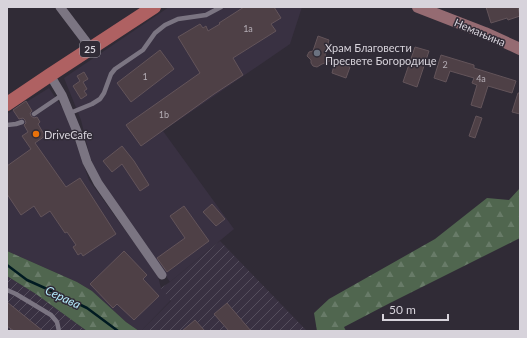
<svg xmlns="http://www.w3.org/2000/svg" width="527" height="338" font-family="Lato,sans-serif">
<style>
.built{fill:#393142}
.industrial{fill:url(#industrial-furrows)}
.forest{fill:url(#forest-firs)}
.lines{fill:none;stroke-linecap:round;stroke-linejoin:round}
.stream{stroke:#001a21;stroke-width:2.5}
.building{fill:#4e4046;stroke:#63545a}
.lane{stroke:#7b7582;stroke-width:4.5}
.street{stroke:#7b7582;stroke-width:9}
.secondary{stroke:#956b72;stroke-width:12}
.primary{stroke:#af6162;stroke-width:14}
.worship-dot{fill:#6b7280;stroke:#302b36;stroke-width:1.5}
.food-dot{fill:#e8710a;stroke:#302b36;stroke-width:1.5}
.labels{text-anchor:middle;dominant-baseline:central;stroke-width:3;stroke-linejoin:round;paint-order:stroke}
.number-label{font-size:9px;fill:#b5aeb6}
.shield{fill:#302b36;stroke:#a5a1aa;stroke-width:1}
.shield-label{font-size:10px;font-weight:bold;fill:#d7d3db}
.street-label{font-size:11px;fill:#d7d3db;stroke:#302b36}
.poi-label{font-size:11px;fill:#d7d3db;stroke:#302b36;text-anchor:start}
.water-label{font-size:12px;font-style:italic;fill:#b4ebfb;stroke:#302b36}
</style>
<defs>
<pattern id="industrial-furrows" width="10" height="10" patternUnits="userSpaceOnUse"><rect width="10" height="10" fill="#393142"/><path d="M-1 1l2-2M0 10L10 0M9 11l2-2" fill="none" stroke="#554e5d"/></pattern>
<pattern id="forest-firs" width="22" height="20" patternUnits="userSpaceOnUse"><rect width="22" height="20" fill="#50664f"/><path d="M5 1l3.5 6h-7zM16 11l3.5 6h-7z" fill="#687b68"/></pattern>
</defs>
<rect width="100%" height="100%" fill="#302b36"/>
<path class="built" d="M169 7H302L290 44 163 131 234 229 170 282 100 181 90 157 81 120 64 78Z
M49 88 66 113 78 149 89 180 158 276 161 288 172 299 141 331H139L126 322 92 291 77 282 7 251V114Z"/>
<path class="industrial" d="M220 241 307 331H141L171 301 161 288 170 282Z
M7 276 36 294 87 331H7Z"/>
<path class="forest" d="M520 188V238L390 303 344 327 346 331H317L314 313 329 299 435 239 487 198 509 200Z
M7 251 77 282 92 291 126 322 139 331H87L36 294 7 276Z"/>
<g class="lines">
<path class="stream" d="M7 265 27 280 56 293 87 308 118 331"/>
</g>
<path class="building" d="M244 7H274L281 18 271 24 276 31 233 58 243 75 214 94 141 146 126 125 200 73 178 37 200 24 203 28 206 26 208 31 220 24 219 23Z
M486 7H518L520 16 508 20 507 18 491 23Z
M318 36 329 40 325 55 330 61 322 64 317 67 313 66 311 63V60L307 56 309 52 313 51Z
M415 47 429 51 417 87 403 82Z
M160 50 174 69 131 102 117 83Z
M441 55 474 65V68L516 81 512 93 488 86 481 108 471 105 477 85 472 83 474 78 450 71 446 82 434 78Z
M335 62 350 67 346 78 332 73Z
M84 72 88 79 83 82 87 89 84 91 87 95 81 99 73 86 80 81 77 76Z
M518 93H520V114L512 112Z
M26 101 32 111 30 113 31 116 34 118 37 117 40 122 38 124 45 136 35 143 66 187 80 178 116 234 83 256 81 253 78 255 73 247 76 245 67 232 65 233 50 211 41 217 34 206 21 215 7 194V166L31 149 22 136 28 132 24 125 26 123 25 120 23 118 19 119 13 110Z
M476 116 482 118 475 138 469 136Z
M122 146 134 161 149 185 140 191 122 164 112 172 103 161Z
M212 204 225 219 216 226 203 212Z
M184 206 209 241 167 272 157 258 185 238 170 216Z
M124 251 147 275 143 279 159 296 134 320 117 304 113 308 90 284Z
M7 302 43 331H14L7 326Z
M227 303 251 331H229L214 314Z
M195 320 205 331H182Z"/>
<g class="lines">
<path class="lane" d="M70 113 92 104 100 99 104 93 111 74 115 69 143 50 155 33 165 25 178 19 206 15 221 7
M34 114 62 95
M7 125 16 124 22 122
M7 290 16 294 51 315 57 322 59 331"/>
<path class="street" d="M60 7 91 48
M50 75 62 95 78 134 87 162 98 183 162 275"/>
<path class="secondary" d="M418 7 485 33 520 49"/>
<path class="primary" d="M7 104 50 75 154 7"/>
</g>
<circle class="worship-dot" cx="317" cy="53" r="4"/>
<circle class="food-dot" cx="36" cy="134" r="4"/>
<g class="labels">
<g class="number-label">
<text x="248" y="28">1a</text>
<text x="445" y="64">2</text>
<text x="145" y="76">1</text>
<text x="481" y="78">4a</text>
<text x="164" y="114">1b</text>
</g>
<rect class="shield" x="80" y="41" width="20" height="16" rx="3"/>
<g class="shield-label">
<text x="90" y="49">25</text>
</g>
<g class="street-label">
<text transform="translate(480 32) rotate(23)">Немањина</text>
</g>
<g class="poi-label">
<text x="325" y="47">Храм Благовести<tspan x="325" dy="13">Пресвете Богородице</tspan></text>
<text x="44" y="134">DriveCafe</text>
</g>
<g class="water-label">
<text transform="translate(63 297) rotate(25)">Серава</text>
</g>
</g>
<rect width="527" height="338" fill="none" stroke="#d7d3db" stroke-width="16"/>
<path d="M383 314v6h65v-6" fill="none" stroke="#d7d3db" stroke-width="2"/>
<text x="389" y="314" font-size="12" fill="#d7d3db" stroke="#302b36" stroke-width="3" paint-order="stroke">50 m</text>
</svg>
